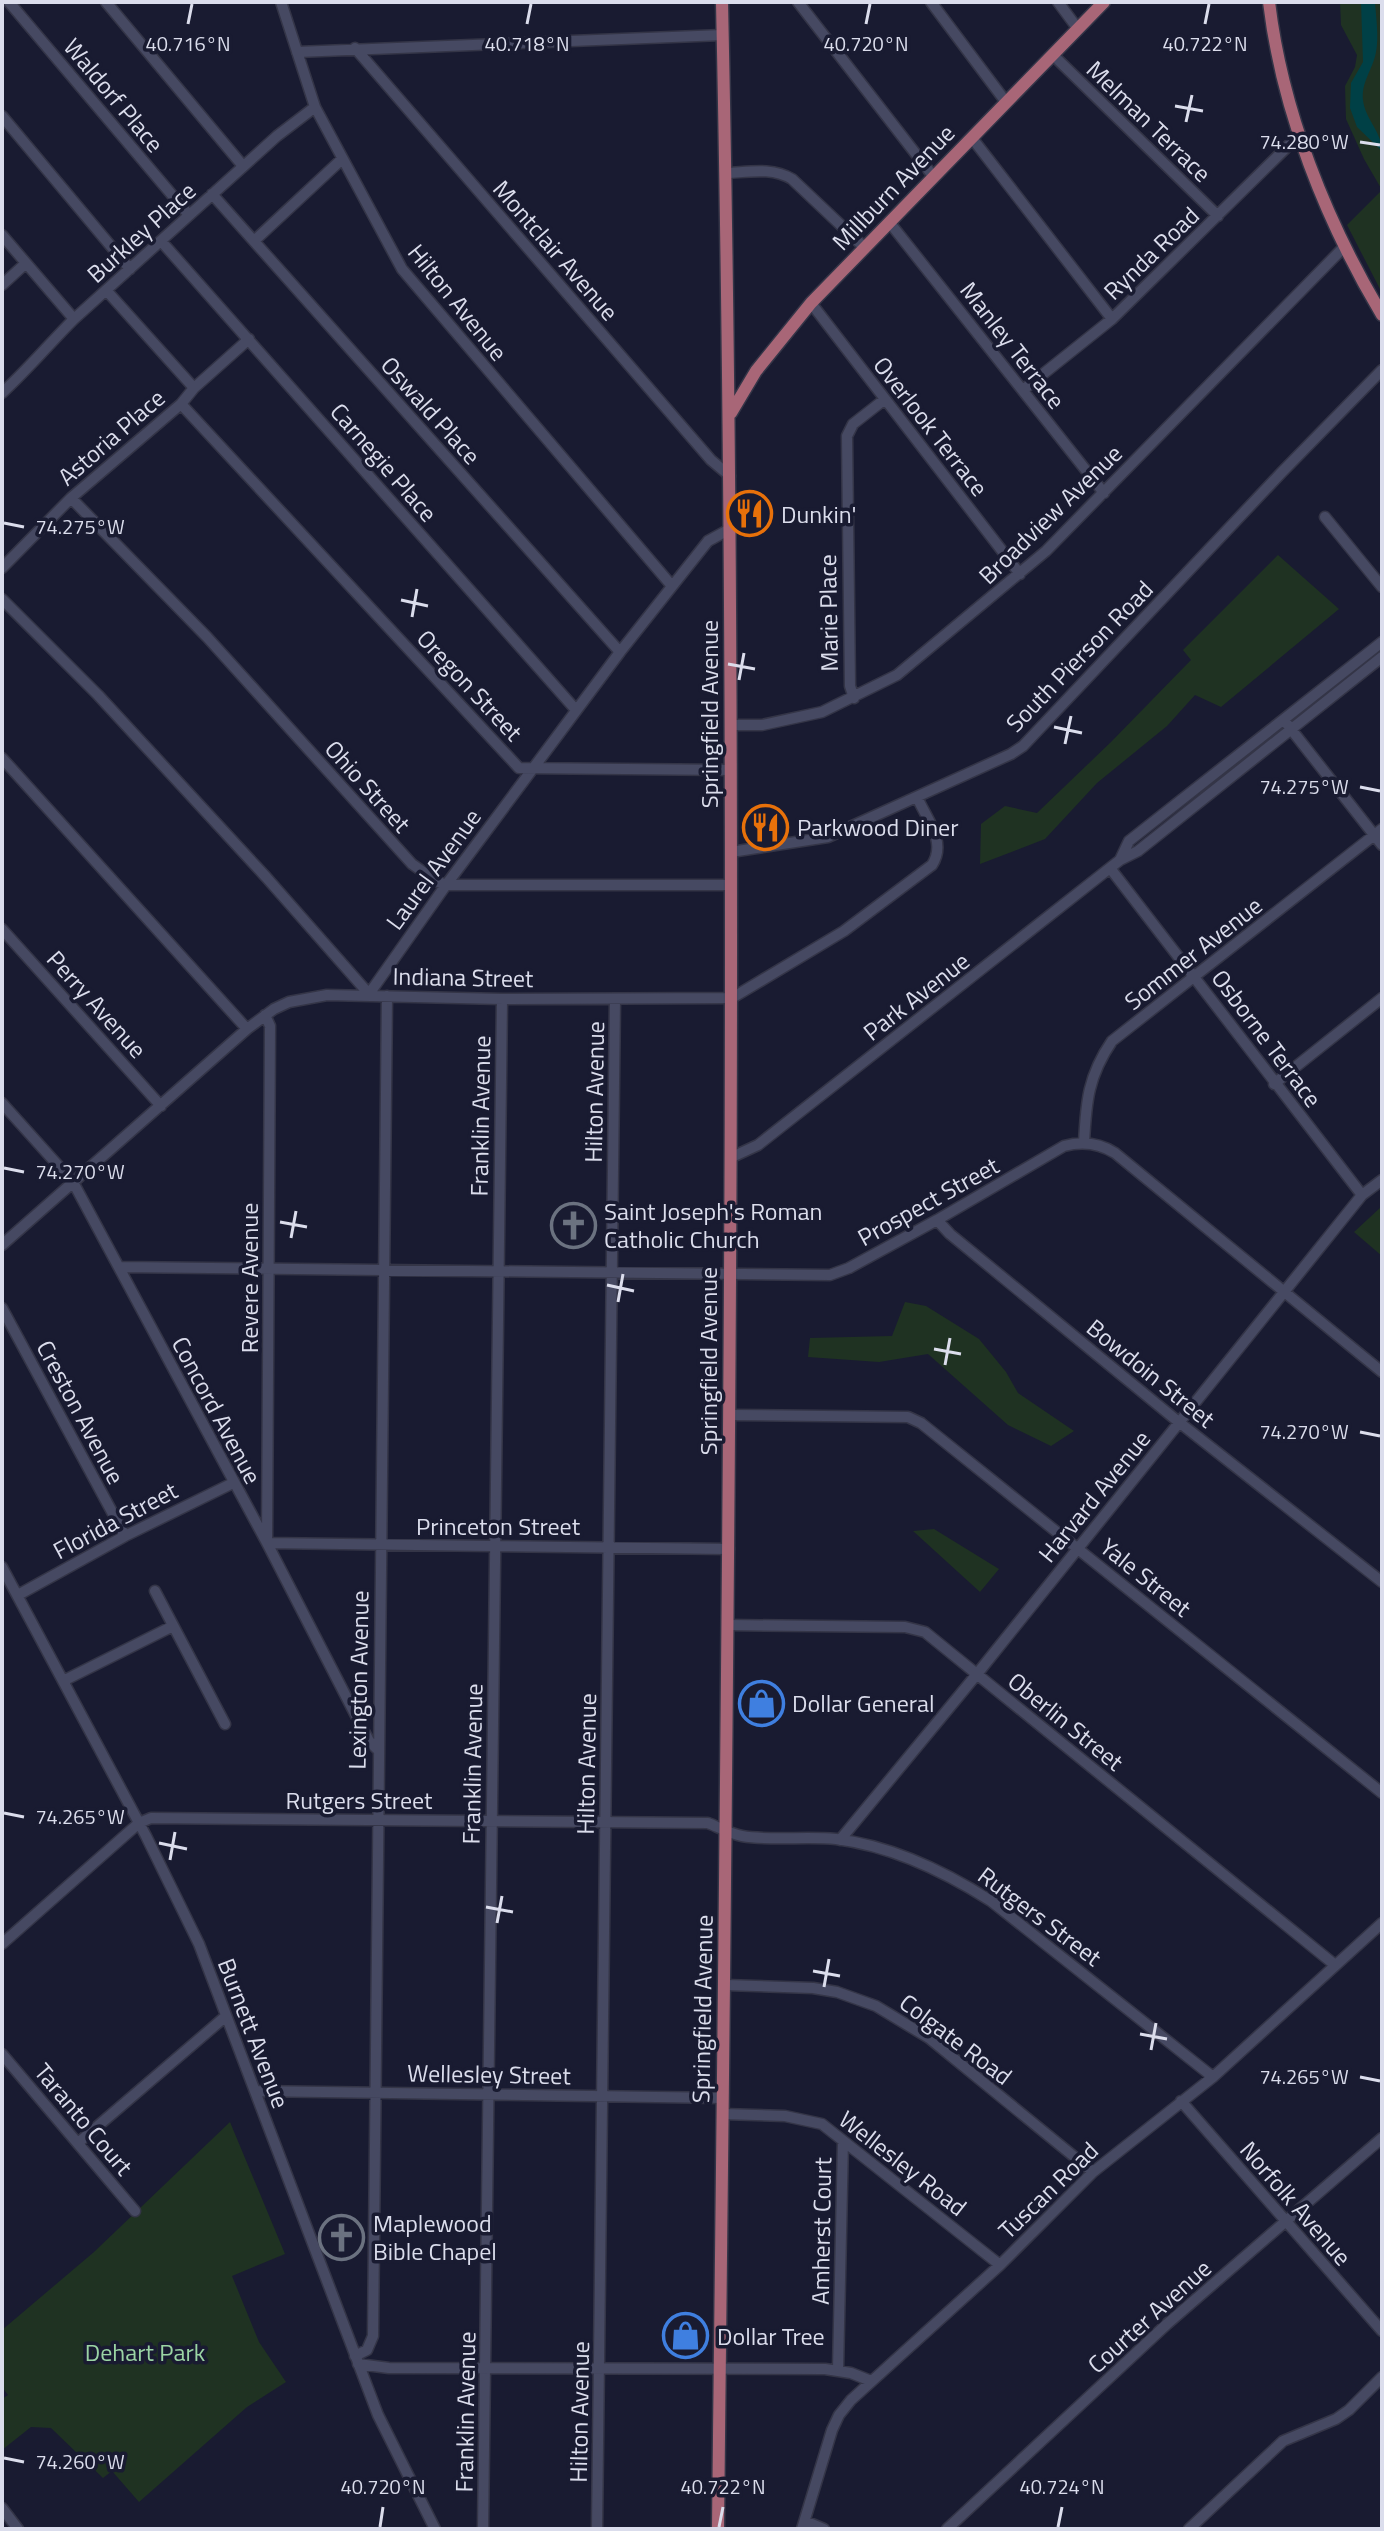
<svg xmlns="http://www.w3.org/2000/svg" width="1384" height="2531" font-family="'Titillium Web',sans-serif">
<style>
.green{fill:#1f3222}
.water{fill:#004046}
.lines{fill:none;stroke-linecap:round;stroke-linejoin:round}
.minor-casing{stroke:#343547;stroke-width:13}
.major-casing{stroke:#343547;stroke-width:15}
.minor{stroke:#464962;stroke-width:10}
.major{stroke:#a86677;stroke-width:12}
.ticks{fill:none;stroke:#dbddec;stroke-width:3}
.labels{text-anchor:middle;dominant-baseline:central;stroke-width:7;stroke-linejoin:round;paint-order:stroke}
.street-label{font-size:24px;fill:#dbddec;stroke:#191b31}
.poi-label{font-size:24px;fill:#dbddec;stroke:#191b31;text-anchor:start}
.park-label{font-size:24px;fill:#9bd4a4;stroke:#191b31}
.ticks-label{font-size:20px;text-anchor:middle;fill:#dbddec;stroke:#191b31;stroke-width:7;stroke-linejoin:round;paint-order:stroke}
</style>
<rect width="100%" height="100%" fill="#191b31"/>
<path class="green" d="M1340 2H1382V293L1347 225 1382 190 1364 159 1346 119 1345 86 1355 67 1357 55 1341 25Z
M1278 555 1339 609 1221 707 1195 695 1167 726 1097 783 1045 839 980 864 981 824 1005 806 1037 813 1111 742 1191 660 1183 650Z
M1381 1207 1382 1208V1256L1354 1232Z
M905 1302 926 1306 979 1339 1006 1372 1018 1393 1074 1431 1051 1446 1008 1425 928 1354 879 1362 808 1357 810 1338 892 1336Z
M934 1529 999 1569 980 1592 913 1531Z
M230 2122 285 2254 232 2276 259 2342 286 2382 247 2407 139 2502 112 2471 103 2478 51 2428 31 2427 2 2450V2399L8 2395 2 2387V2330L94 2252Z"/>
<path class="water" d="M1361 2H1375C1376 18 1379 36 1376 52 1373 69 1361 82 1363 100 1365 119 1382 132 1382 151L1357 127 1350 108 1351 83 1363 62Z"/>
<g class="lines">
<defs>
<path id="minor" d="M9 2 189 215
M106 2 243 166
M281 2 315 107 402 269 672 586
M798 2 933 176
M931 2 1006 102
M1058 2 1078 29
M355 48 711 460 730 476
M297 52 723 35
M1053 55 1218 216
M2 116 130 269
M972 138 1112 319
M727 173C749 172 772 167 792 179L865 248
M212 194 620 652
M890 223 1104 493
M2 235 74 319
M161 241 576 710
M254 241 341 160
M2 285 25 264
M106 290 194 388
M811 303 1020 574
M1023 390 1112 319 1289 145 1301 137
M2 393C28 369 49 344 74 319L277 136 315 107
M181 404 519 768 731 770
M71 498 207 637 412 864 436 881 446 885H731
M1325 517 1382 587
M2 568 71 498 181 404 194 388 249 339
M2 599 98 695 266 877 369 994
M854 698 850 686 847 436 853 424 885 399
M1287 724 1382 845
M731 725H762L822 712 897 675 1046 551 1345 246
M2 758 247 1029
M731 852 828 837 1011 754 1023 746 1282 472 1382 370
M1120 860 1129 841 1382 642
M1110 868 1362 1195
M2 929 161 1106
M369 994 446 885 620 652 708 541 730 529
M265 1015 270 1026 267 1543 729 1549
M1274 1084 1382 998
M2 1103 73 1182 267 1543 369 1741 377 1749
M1084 1143C1086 1102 1088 1076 1112 1041L1382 829
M732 1157 758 1145 1120 860 1138 851 1382 657
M937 1220 950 1234 1175 1419 1382 1582
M2 1245 247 1029 274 1009 289 1002 327 995 502 999 732 998 844 931 932 865C947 842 927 820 917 797
M120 1267 830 1275 849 1268 937 1220 1064 1146C1082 1141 1099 1143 1115 1153L1382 1372
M2 1308 125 1536
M731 1415 908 1417 921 1423 1382 1793
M2 1567 146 1836 199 1944 378 2415 435 2529
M155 1591 225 1724
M18 1595 125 1536 233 1483
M729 1625 905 1627 925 1632 1335 1965
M63 1681 173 1626
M840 1840 977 1674 1362 1195 1382 1180
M2 1944 139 1823 151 1818 708 1823C718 1827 731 1834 742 1836 770 1841 806 1836 836 1839 892 1846 944 1871 991 1901L1213 2077
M726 1985 813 1988 837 1992 876 2006 929 2038 1093 2172
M2 2054 135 2211
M255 2091 723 2098
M1181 2101 1382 2331
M723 2114 785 2116 822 2124 1000 2265
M78 2143 226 2016
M355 2356 367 2350 373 2336 387 996
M358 2364 389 2368 825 2369 851 2373 871 2381
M838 2370 843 2141
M2 2508 18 2529
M805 2521 824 2529
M483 2529 502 999
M597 2529 615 999
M802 2529 832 2430 839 2415 851 2400 1000 2265 1093 2172 1213 2077 1382 1923
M947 2529 1167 2324 1382 2138
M1189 2529 1283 2441 1336 2419 1349 2410 1382 2377"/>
<path id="major" d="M1269 2C1282 111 1326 221 1382 315
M731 413 756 371 811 303 1104 2
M718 2529C727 1687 740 844 722 2"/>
</defs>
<use href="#minor" class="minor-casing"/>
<use href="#major" class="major-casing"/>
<use href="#minor" class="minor"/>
<use href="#major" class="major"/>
</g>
<path class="ticks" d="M188 24 192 4M527 24 531 4M866 24 870 4M1205 24 1209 4M1175 106 1203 111M1186 122 1192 95M1360 142 1380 145M4 523 24 527M401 600 428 606M412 617 417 589M728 664 755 669M739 680 744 653M1054 727 1082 733M1065 744 1071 716M1360 787 1380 791M4 1168 24 1172M280 1222 307 1227M291 1238 296 1211M607 1285 634 1291M618 1302 623 1274M934 1349 961 1354M945 1365 950 1338M1360 1432 1380 1436M4 1813 24 1817M159 1843 187 1849M170 1860 175 1832M486 1907 513 1912M497 1923 502 1896M813 1971 840 1976M824 1987 829 1959M1140 2034 1167 2039M1151 2050 1156 2023M1360 2077 1380 2081M4 2458 24 2462M380 2527 383 2507M719 2527 723 2507M1058 2527 1062 2507"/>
<defs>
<symbol id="restaurant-ring" viewBox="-11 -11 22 22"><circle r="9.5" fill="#191b31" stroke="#e8710a" stroke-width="1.5"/><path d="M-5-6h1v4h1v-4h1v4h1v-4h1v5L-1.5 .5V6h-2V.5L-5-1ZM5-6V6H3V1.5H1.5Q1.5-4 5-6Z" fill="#e8710a"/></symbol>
<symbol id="church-ring" viewBox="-11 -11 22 22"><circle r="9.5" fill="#191b31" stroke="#6b7280" stroke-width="1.5"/><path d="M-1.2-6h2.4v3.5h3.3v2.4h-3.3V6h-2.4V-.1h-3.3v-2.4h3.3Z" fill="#6b7280"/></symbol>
<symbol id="shop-ring" viewBox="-11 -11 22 22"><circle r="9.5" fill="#191b31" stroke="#3f7fe0" stroke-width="1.5"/><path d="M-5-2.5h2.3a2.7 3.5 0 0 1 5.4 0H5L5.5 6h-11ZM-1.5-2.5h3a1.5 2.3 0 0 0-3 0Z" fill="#3f7fe0"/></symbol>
</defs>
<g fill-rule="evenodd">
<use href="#restaurant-ring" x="724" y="488" width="51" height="51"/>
<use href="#restaurant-ring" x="740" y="802" width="51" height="51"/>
<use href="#church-ring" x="548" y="1200" width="51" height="51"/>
<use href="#shop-ring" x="736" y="1678" width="51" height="51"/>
<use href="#church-ring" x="316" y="2212" width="51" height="51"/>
<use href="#shop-ring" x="660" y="2310" width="51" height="51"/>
</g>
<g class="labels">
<g class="street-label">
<text transform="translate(114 95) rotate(50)">Waldorf Place</text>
<text transform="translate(1149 121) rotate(44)">Melman Terrace</text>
<text transform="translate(893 187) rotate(-46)">Millburn Avenue</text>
<text transform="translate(141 232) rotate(-42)">Burkley Place</text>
<text transform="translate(556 250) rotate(49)">Montclair Avenue</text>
<text transform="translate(1151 253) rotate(-44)">Rynda Road</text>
<text transform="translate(458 302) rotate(51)">Hilton Avenue</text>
<text transform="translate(1013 345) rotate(52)">Manley Terrace</text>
<text transform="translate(431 410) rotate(48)">Oswald Place</text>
<text transform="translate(931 426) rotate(52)">Overlook Terrace</text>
<text transform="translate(111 437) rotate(-41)">Astoria Place</text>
<text transform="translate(384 462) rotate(49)">Carnegie Place</text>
<text transform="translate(1050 514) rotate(-44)">Broadview Avenue</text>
<text transform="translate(828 613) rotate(-91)">Marie Place</text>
<text transform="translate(1079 656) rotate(-46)">South Pierson Road</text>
<text transform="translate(470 685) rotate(47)">Oregon Street</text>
<text transform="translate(709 714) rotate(-90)">Springfield Avenue</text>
<text transform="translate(368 786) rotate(48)">Ohio Street</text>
<text transform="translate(433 869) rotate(-54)">Laurel Avenue</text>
<text transform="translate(1193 953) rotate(-38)">Sommer Avenue</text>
<text transform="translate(463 977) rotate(1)">Indiana Street</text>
<text transform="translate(916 996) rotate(-38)">Park Avenue</text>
<text transform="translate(97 1004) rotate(48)">Perry Avenue</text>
<text transform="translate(1267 1038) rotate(53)">Osborne Terrace</text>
<text transform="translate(594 1092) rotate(-89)">Hilton Avenue</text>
<text transform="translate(480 1116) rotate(-89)">Franklin Avenue</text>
<text transform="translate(928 1201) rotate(-29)">Prospect Street</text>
<text transform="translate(249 1278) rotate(-90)">Revere Avenue</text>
<text transform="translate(708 1361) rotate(-90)">Springfield Avenue</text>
<text transform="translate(1151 1373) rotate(39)">Bowdoin Street</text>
<text transform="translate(217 1410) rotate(62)">Concord Avenue</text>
<text transform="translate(81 1412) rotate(62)">Creston Avenue</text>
<text transform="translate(1094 1496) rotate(-51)">Harvard Avenue</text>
<text transform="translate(115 1520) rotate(-28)">Florida Street</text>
<text x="498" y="1526">Princeton Street</text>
<text transform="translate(1146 1577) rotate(39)">Yale Street</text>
<text transform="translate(358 1680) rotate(-89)">Lexington Avenue</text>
<text transform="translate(1066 1721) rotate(39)">Oberlin Street</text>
<text transform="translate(472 1764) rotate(-89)">Franklin Avenue</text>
<text transform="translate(586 1764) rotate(-89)">Hilton Avenue</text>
<text x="359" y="1800">Rutgers Street</text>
<text transform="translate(1040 1916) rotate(37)">Rutgers Street</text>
<text transform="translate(702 2009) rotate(-89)">Springfield Avenue</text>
<text transform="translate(254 2033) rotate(69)">Burnett Avenue</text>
<text transform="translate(956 2039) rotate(37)">Colgate Road</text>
<text transform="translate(489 2074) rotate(1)">Wellesley Street</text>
<text transform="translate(84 2119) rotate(50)">Taranto Court</text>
<text transform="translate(903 2163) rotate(38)">Wellesley Road</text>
<text transform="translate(1048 2190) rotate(-44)">Tuscan Road</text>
<text transform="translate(1296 2203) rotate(49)">Norfolk Avenue</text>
<text transform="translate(821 2231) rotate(-89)">Amherst Court</text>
<text transform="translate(1149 2316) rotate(-42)">Courter Avenue</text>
<text transform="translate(465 2412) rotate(-89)">Franklin Avenue</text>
<text transform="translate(579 2412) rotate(-89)">Hilton Avenue</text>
</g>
<g class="poi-label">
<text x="781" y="514">Dunkin'</text>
<text x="797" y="827">Parkwood Diner</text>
<text x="604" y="1211">Saint Joseph's Roman<tspan x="604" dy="28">Catholic Church</tspan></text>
<text x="792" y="1703">Dollar General</text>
<text x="373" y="2223">Maplewood<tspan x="373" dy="28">Bible Chapel</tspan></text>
<text x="717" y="2336">Dollar Tree</text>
</g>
<g class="park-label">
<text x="145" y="2352">Dehart Park</text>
</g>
</g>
<g class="ticks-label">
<text x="188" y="51">40.716°N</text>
<text x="527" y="51">40.718°N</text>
<text x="866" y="51">40.720°N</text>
<text x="1205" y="51">40.722°N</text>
<text x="1304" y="149">74.280°W</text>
<text x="80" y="534">74.275°W</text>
<text x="1304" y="794">74.275°W</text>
<text x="80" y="1179">74.270°W</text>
<text x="1304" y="1439">74.270°W</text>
<text x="80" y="1824">74.265°W</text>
<text x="1304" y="2084">74.265°W</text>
<text x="80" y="2469">74.260°W</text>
<text x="383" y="2494">40.720°N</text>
<text x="723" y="2494">40.722°N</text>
<text x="1062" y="2494">40.724°N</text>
</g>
<rect width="1384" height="2531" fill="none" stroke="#dbddec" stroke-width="8"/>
</svg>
